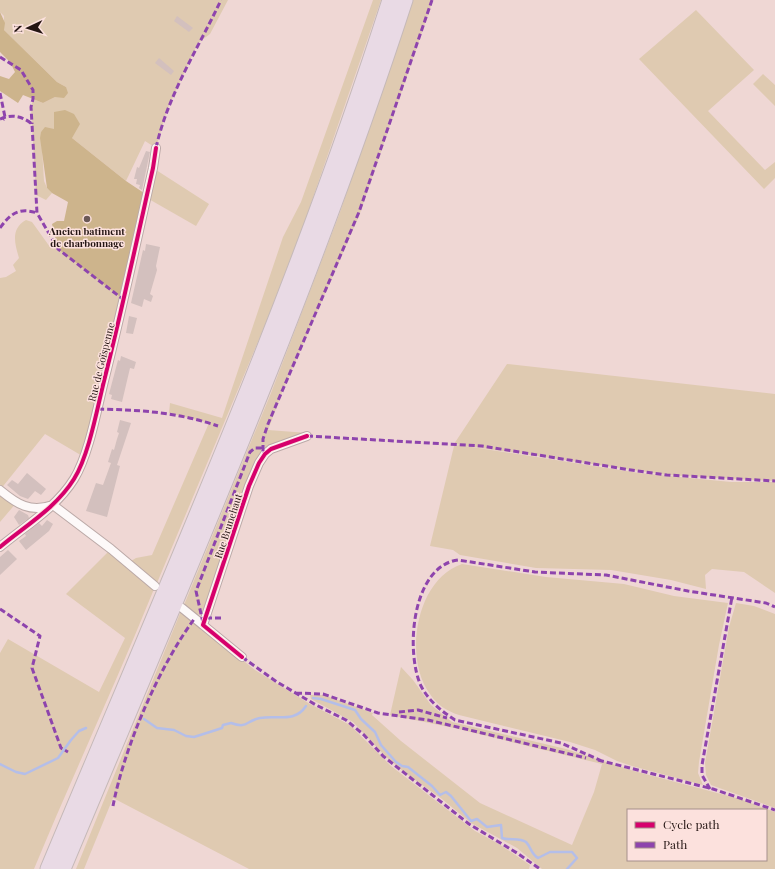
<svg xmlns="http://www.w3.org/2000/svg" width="775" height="869" font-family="'Playfair Display',serif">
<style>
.green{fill:#dfcab1;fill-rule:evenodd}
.forest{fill:#cdb48c}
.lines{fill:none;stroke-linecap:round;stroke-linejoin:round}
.stream{stroke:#b4bee9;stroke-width:2.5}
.building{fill:#d3c0be}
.street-casing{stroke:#bba9a7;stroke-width:10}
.highway-casing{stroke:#c5b9b8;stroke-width:17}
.street{stroke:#fdf9f9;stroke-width:8}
.highway{stroke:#e9dae5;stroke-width:15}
.quiet{stroke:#8e44ad;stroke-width:3;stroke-dasharray:6 3;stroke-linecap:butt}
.cycleway-casing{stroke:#fce1dd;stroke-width:6}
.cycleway{stroke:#d6006c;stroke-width:4}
.poi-dot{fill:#6b5957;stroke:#fce1dd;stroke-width:1.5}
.labels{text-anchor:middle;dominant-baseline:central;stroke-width:3;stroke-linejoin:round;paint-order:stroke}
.poi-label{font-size:10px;font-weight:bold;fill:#241513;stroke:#fce1dd}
.street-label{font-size:10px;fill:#241513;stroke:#fce1dd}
</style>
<rect width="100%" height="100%" fill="#efd7d4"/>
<path class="green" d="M0 0H228L210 34 198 43 167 110 156 148 145 141 126 181 72 138 54 129 41 132 44 181 47 188 52 193 46 200 36 195 31 107 33 99 43 103 55 97H64L66 87 57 82 4 30V16L0 12Z
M373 0H381L305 221 265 325 157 583 131 561 136 558 152 555 209 423 169 413 170 403 222 418 283 237 301 202Z
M413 0H433L359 216 283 390 268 430 308 433 275 444 261 455 247 479 203 614 196 615 184 605 271 393 339 215Z
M696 10 754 70 708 111 765 170 775 162V178L764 189 639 59Z
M763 74 775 85V106L753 84Z
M153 168 209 204 196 226 147 198Z
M26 220 32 222 50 247 58 249 124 300 84 457 45 434 0 490 17 502 0 522V278L6 277 16 271 13 265 19 258C15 244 10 229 26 220Z
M507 364 775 394V481L667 475 454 444Z
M459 445 639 473 731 482H775V593L744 572 712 569 705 575 706 589 671 580 611 570 536 568 460 555 453 550 430 546 454 446Z
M109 551 154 589C116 683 73 775 34 869H0V653L8 639 99 692 125 638 66 594Z
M462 564 546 577 624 584 674 596 728 603 719 645 699 762 698 773 703 785 632 766 617 761 595 750 570 742 459 715C447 711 437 705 430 694 403 658 416 579 462 564Z
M736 603 754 606 775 614V808L711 785 706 775 705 763 729 627Z
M181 611 255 670 310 704 350 725 391 766 475 831 499 844 530 865 529 869H249L113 798 84 869H76Z
M401 667 413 680 431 705 452 722 566 749 634 771 740 799 775 812V869H542L517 848 471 823 442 799 405 773 384 755 353 722 311 699 310 695H324L373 713 372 715 401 741 480 803 572 845 594 792 602 764 454 728 390 715ZM628 810H766V860H628Z"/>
<path class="forest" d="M0 12 5 23 4 30 57 82 66 87 68 93 64 98 55 97 43 103 23 95 18 103 0 91V76L9 79 15 72 10 62 0 52Z
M65 110 74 114 80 124 72 138 126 181 147 195 124 300 58 249 52 224 57 221H64L68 202 52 193 47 188 40 138 41 132 45 127 54 129V112Z"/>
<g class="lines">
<path class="stream" d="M313 698 321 699 355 710 361 719 375 732 381 745 396 762 402 766 408 767 432 786 440 795 446 792 451 796 471 821 477 819 487 827 501 825 502 838C510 841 519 837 526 842 531 847 531 854 538 858L550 852H572L577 858 567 869
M144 719 157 728 174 730 186 736 194 737 216 730 222 728 223 725 231 723C248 729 245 721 260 718 277 715 295 723 306 706
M0 764 16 772 25 774 58 758 71 740 79 731 86 728"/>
</g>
<path class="building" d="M177 16 193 28 189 32 174 21Z
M159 58 174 71 171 75 155 63Z
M146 151 150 152 142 190 139 188 140 185 136 184 137 179H134L137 167 139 168Z
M146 244 160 247 156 266 157 270 150 294 153 296 151 302 144 299 142 307 131 303 143 250 145 251Z
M129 316 137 318 133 334 126 333Z
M121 356 136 362 134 369 130 368 122 402 111 399 112 395 109 394 118 360 120 361Z
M120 420 131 423 117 465 120 466 107 517 86 511 96 483 103 485 111 463 108 462 112 449 114 450 117 439 119 433 117 432Z
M27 473 46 489 41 495 35 491 28 499 20 496 7 485 12 480 18 484Z
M19 510 28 515 29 518 19 525 14 517Z
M47 520 53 524 49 531 26 550 19 541 26 536 25 534 39 523 42 526Z
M8 550 17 559 0 575V557Z"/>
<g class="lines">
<defs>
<path id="street" d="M0 490C17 504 30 513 53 505L111 549 155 586
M0 547C25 526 56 508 74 479 89 455 97 409 104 381 122 310 137 239 153 168L156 148
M182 608 203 625
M242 657 203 625 249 486 259 463 265 454 271 449 307 436"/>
<path id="highway" d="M48 869C168 582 295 297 390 0
M63 869C183 582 309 296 405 0"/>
</defs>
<use href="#street" class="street-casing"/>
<use href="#highway" class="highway-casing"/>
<use href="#street" class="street"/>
<use href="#highway" class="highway"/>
<path class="quiet" d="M0 57 21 70 33 90V99L31 107 32 124
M0 93 5 117 3 120
M0 119C12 114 22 116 32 124L37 213 58 249 124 300
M156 148C168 94 198 49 221 0
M0 228C10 214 19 207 37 213
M98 409C140 410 177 412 218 426
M307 436 482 446 631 470 667 475 775 481
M263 451V439L268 424 359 212 432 0
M0 609 40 636 32 668 61 748 68 752
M206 618H222
M203 623 196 591 250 452 255 448H261L264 452
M242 657 277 682 316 705 346 720 364 735 383 756 469 824 517 853 540 869
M296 693 323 694 378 713 428 720 586 758
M399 712 418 710 447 718
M598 760 713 789 775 810
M602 761 561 743 455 720C441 711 429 701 421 686 405 651 412 566 458 560L535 572 606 575 688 591 766 603 775 607
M710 789 702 775V765L732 597
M113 806C124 748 159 666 195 618"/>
<defs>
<path id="cycleway" d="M0 547C25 526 56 508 74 479 89 455 97 409 104 381 122 310 137 239 153 168L156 148
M242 657 203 625 249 486 259 463 265 454 271 449 307 436"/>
</defs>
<use href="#cycleway" class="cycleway-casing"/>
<use href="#cycleway" class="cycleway"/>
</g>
<circle class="poi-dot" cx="87" cy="219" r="4"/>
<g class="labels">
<g class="poi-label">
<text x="87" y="231">Ancien batiment<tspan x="87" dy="12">de charbonnage</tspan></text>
</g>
<g class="street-label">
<text transform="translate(101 362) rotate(-76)">Rue de Goïspenne</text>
<text transform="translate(228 526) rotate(-72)">Rue Brunehaut</text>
</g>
</g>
<rect x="627" y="809" width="140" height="52" fill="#fce1dd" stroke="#a68f8c"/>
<rect x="635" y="822" width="20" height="6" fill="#d6006c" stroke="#a68f8c"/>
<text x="663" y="829" font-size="12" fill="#241513">Cycle path</text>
<rect x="635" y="842" width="20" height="6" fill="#8e44ad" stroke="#a68f8c"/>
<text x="663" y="849" font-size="12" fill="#241513">Path</text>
<g transform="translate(28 28) rotate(266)" stroke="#fce1dd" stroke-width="3" paint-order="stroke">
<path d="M0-3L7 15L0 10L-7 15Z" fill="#241513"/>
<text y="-6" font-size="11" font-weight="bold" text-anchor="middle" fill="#241513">N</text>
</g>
</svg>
